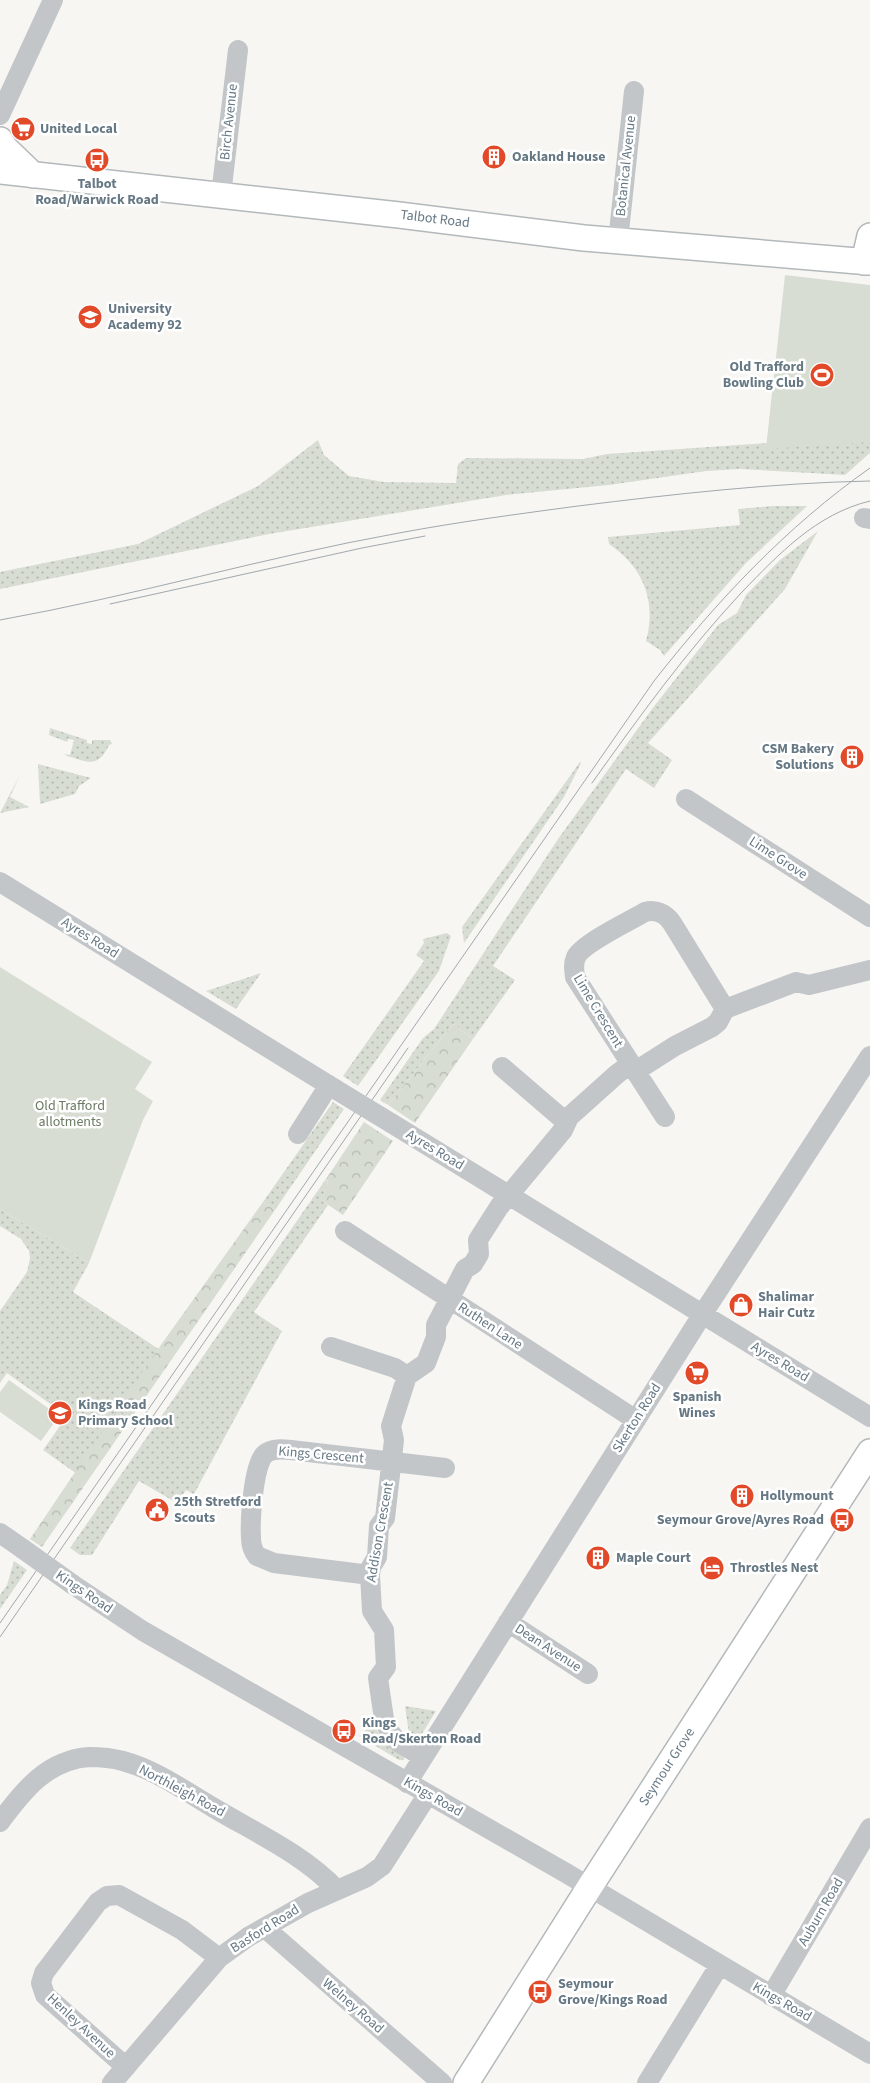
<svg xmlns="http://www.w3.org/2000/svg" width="870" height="2083" font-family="'Source Sans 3',sans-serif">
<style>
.grass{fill:url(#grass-dots)}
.forest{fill:url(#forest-crowns)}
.garden{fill:#d8ddd4}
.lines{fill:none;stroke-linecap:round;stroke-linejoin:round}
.major-casing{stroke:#b3b8bb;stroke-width:28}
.minor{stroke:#c2c6c9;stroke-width:20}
.major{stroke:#fff;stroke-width:25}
.tram{stroke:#a1a8ad;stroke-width:1}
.minor-bridge{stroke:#c2c6c9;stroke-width:20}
.labels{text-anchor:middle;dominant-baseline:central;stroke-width:5;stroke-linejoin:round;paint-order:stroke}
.street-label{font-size:14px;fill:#667884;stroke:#fff}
.poi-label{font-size:14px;font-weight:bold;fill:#667884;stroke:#fff;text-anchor:start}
.park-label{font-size:14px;fill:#6a7b64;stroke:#fff}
</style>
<defs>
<pattern id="grass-dots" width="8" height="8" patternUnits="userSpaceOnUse" patternTransform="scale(1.25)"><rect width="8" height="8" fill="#d8ddd4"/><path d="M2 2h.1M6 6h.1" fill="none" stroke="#b3b8b2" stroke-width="1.8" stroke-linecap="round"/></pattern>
<pattern id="forest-crowns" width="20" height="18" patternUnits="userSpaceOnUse" patternTransform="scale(1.25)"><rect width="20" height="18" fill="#d8ddd4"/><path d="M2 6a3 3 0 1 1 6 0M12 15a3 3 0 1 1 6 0" fill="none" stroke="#b3b8b2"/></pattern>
</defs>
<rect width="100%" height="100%" fill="#f7f6f3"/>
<path class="grass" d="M772 395 870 433V453L845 475 740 469 706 471 609 485 506 495 269 534 0 589V572L138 544 258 486 318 440 324 455 349 476 384 482 456 483 458 464 466 458 583 459 607 454 767 443Z
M772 506H807L746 563 664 656 660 650 646 641C657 601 643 567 609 544L608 537 740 525 738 509Z
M818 531 785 589 648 743 672 760 654 788 626 769 493 966 515 980 473 1039 453 1024 388 1105 380 1100 423 1038 434 1029 558 839 655 705 718 625 737 613 746 595 780 560Z
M50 728 87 740V743L92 744V740H110L112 744 109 745C98 769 88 762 67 756L64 754 70 755 74 740 68 739 67 742 49 735Z
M580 762 581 763 564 797 464 943 462 927Z
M38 764 91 778 79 786 75 794 40 804Z
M20 775 10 797 29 807 0 813Z
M447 933 451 936 439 971 358 1086 343 1076 424 961 416 955 424 943 423 939Z
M261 973 236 1009 206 991Z
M333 1102 344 1109 275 1210 263 1202Z
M328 1176 327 1187 321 1200 328 1205 254 1312 282 1331 194 1494 186 1490 177 1503 139 1481 92 1555H80L70 1548Z
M0 1209 89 1263 73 1292 163 1352 77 1474 43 1450 67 1416 7 1373 0 1383V1311L27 1272 30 1258 29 1251 21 1239 0 1226Z
M14 1561 27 1570 0 1609V1595L7 1585Z
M405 1706 436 1711 420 1737 409 1734Z
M374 1723C383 1744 385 1744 404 1756V1760H399L359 1736Z"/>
<path class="forest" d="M453 1024 473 1039 415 1123 388 1105Z
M364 1122 393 1141 343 1215 321 1200 327 1187 328 1176Z
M263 1202 275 1210 42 1547 30 1539 158 1349Z"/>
<path class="garden" d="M785 275 870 285V442L766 449Z
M0 967 152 1062 135 1089 153 1101 143 1120 89 1263 0 1209Z
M9 1380 59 1416 41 1441 0 1412V1392Z"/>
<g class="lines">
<defs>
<path id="major" d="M0 140 5 148 33 175
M0 171 399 215 584 238 870 262
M864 262 870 236
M466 2083 589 1888 870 1452"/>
</defs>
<use href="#major" class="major-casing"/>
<path class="minor" d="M0 115 53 0
M221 195 238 50
M618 241 634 91
M864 518 870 519
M686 799 870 917
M0 882 335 1089
M502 1067 566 1122
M665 1117 575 977C574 970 573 964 576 957 583 943 630 921 645 912 656 909 666 914 672 923L725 1009
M391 1123 870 1417
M298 1134 329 1085
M345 1231 636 1420
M331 1347 395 1368 407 1376
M0 1533 23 1549
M370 1575 274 1563 257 1556C253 1551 251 1545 251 1538 250 1522 253 1464 265 1454 272 1448 282 1449 291 1450L445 1468
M72 1584 143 1631 566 1873 870 2054
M508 1622 588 1674
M422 1756 398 1742 389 1731 384 1719 378 1678 386 1667 384 1630 372 1611 370 1575 371 1567 377 1557 379 1526 385 1518 394 1440 391 1426 407 1376 426 1363 436 1337V1325L465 1269 473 1264 479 1254 478 1240 499 1207 563 1130 569 1117 617 1074 625 1068 642 1067 675 1046 712 1027 718 1022 725 1009 796 982 809 985 870 970
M407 1783 702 1315 870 1056
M0 1822C23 1791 47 1760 89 1757 100 1757 112 1758 123 1761 156 1770 185 1791 214 1808 256 1833 303 1854 337 1890
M265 1928 442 2083
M771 1996 870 1828
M126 2067 45 1995 41 1983 44 1973 98 1902 107 1896 119 1895 182 1930 219 1958
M112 2083 219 1958 248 1937 308 1903 367 1877 382 1866 428 1794
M647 2083 719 1966"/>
<use href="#major" class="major"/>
<path class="tram" d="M110 604 362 548 425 536
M0 620C134 596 265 557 399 533 458 522 518 514 578 506 675 494 772 483 870 481
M592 783C639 717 686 652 742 592 779 554 816 514 870 501
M0 1623 654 681C717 601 786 527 870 468
M0 1637 408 1048"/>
<path class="minor-bridge" d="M335 1089 391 1123
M23 1549 72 1584"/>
</g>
<defs>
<symbol id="supermarket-disc" viewBox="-11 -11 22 22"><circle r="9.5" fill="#e14928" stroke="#fff"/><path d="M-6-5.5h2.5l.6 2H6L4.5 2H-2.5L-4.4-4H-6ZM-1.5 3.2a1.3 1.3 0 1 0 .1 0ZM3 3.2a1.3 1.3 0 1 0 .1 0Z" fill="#fff"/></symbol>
<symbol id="building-disc" viewBox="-11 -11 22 22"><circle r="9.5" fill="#e14928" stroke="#fff"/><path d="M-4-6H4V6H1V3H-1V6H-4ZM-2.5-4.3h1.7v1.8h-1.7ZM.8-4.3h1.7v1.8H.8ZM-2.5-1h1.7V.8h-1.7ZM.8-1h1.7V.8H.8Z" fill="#fff"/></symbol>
<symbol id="bus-disc" viewBox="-11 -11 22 22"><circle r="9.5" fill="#e14928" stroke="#fff"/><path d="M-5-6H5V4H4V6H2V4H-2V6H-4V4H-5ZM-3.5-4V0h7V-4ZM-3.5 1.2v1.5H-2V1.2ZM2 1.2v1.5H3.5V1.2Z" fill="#fff"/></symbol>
<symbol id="university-disc" viewBox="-11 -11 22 22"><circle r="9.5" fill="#e14928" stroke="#fff"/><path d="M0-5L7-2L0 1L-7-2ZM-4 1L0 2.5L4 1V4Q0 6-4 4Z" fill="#fff"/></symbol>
<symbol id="stadium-disc" viewBox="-11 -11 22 22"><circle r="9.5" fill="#e14928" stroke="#fff"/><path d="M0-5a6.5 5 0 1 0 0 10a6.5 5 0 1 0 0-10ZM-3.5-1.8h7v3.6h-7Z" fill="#fff"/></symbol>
<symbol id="shop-disc" viewBox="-11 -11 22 22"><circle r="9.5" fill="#e14928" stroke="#fff"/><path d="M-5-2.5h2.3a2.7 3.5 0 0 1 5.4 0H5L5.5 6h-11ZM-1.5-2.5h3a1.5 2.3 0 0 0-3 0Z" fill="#fff"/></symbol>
<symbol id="school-disc" viewBox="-11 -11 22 22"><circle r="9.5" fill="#e14928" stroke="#fff"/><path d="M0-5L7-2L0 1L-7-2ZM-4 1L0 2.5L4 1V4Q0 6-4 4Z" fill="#fff"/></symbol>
<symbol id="civic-disc" viewBox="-11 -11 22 22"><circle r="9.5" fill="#e14928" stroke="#fff"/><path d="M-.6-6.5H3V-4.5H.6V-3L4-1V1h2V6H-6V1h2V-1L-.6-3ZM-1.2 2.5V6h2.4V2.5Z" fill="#fff"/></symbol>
<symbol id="hotel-disc" viewBox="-11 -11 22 22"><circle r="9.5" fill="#e14928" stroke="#fff"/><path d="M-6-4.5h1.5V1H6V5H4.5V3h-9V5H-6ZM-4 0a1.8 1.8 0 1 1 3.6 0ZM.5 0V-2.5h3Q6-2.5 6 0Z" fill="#fff"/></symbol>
</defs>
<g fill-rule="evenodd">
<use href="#supermarket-disc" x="9" y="115" width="28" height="28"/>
<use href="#building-disc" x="480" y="143" width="28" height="28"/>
<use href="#bus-disc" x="83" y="146" width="28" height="28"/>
<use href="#university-disc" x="76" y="303" width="28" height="28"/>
<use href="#stadium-disc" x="808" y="361" width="28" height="28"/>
<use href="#building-disc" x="838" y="743" width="28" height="28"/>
<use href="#shop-disc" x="727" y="1291" width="28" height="28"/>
<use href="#supermarket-disc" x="683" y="1359" width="28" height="28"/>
<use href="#school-disc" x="46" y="1399" width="28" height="28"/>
<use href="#building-disc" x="728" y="1482" width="28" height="28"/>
<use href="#civic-disc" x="143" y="1496" width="28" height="28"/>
<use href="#bus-disc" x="828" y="1506" width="28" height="28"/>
<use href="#building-disc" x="584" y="1544" width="28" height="28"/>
<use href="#hotel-disc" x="698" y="1554" width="28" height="28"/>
<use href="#bus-disc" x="330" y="1717" width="28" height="28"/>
<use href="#bus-disc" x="526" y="1978" width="28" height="28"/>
</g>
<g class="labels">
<g class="street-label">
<text transform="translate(229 122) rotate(-84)">Birch Avenue</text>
<text transform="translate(626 166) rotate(-84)">Botanical Avenue</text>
<text transform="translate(435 219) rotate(7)">Talbot Road</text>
<text transform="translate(778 858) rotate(33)">Lime Grove</text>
<text transform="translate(90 938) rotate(32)">Ayres Road</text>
<text transform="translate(598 1011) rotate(59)">Lime Crescent</text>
<text transform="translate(435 1150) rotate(31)">Ayres Road</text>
<text transform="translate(490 1326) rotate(33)">Ruthen Lane</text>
<text transform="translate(780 1362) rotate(31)">Ayres Road</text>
<text transform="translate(637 1418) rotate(-58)">Skerton Road</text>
<text transform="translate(321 1455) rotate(5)">Kings Crescent</text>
<text transform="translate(380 1532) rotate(-80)">Addison Crescent</text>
<text transform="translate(84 1592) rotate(34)">Kings Road</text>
<text transform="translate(548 1648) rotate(33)">Dean Avenue</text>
<text transform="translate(667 1767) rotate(-57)">Seymour Grove</text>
<text transform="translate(182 1791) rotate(28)">Northleigh Road</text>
<text transform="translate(433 1797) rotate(30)">Kings Road</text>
<text transform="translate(821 1912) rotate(-60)">Auburn Road</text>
<text transform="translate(265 1929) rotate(-32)">Basford Road</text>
<text transform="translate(782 2002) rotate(30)">Kings Road</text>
<text transform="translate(353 2006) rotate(41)">Welney Road</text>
<text transform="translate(81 2026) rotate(43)">Henley Avenue</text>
</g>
<g class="poi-label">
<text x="40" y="129">United Local</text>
<text x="512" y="157">Oakland House</text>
<text x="97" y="184" text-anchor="middle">Talbot<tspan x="97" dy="16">Road/Warwick Road</tspan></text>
<text x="108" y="309">University<tspan x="108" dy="16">Academy 92</tspan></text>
<text x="804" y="367" text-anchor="end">Old Trafford<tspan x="804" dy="16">Bowling Club</tspan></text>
<text x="834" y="749" text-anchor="end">CSM Bakery<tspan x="834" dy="16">Solutions</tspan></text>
<text x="758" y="1297">Shalimar<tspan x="758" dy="16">Hair Cutz</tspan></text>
<text x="697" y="1397" text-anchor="middle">Spanish<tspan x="697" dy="16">Wines</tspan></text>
<text x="78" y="1405">Kings Road<tspan x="78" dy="16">Primary School</tspan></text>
<text x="760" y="1496">Hollymount</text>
<text x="174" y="1502">25th Stretford<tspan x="174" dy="16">Scouts</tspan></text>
<text x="824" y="1520" text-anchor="end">Seymour Grove/Ayres Road</text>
<text x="616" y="1558">Maple Court</text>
<text x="730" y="1568">Throstles Nest</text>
<text x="362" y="1723">Kings<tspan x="362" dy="16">Road/Skerton Road</tspan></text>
<text x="558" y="1984">Seymour<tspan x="558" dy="16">Grove/Kings Road</tspan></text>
</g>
<g class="park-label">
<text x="70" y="1106">Old Trafford<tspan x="70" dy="16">allotments</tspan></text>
</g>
</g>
</svg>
